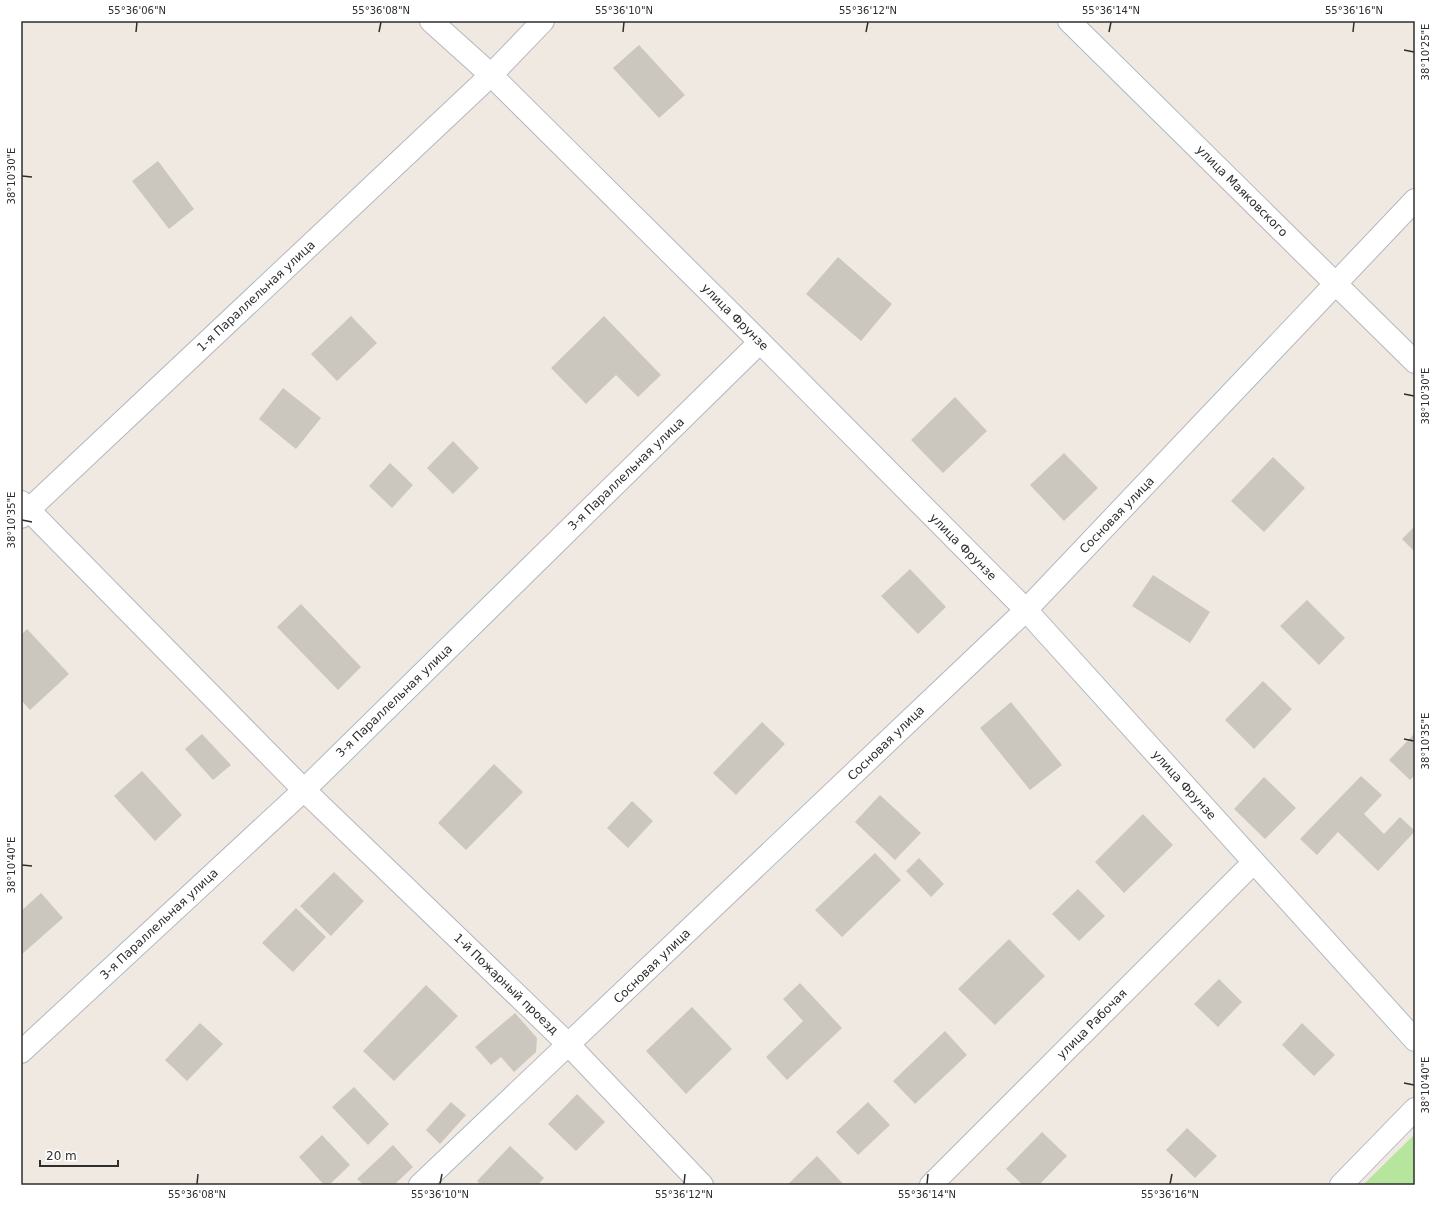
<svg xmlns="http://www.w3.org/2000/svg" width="1436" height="1206" font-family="'DejaVu Sans',sans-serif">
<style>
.green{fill:#b6e59e}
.building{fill:#cbc7bf}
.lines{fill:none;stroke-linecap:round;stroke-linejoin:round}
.street-casing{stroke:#b4b7c1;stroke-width:24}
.street{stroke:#fff;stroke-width:22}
.ticks{fill:none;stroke:#2e2e2e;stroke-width:1.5}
.labels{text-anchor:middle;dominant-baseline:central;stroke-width:3.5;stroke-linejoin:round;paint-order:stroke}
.street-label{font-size:12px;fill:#2e2e2e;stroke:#fff}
.neatline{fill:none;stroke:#2e2e2e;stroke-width:1.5}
.ticks-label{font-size:10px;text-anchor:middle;fill:#2e2e2e}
</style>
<rect width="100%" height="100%" fill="#efe9e1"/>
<path class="green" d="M1415 1134V1185H1363Z"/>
<path class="building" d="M639 45 685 95 659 118 613 68Z
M158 161 194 209 169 229 132 181Z
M838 257 892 304 861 341 806 294Z
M351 316 377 343 337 381 311 354Z
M604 316 661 375 638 397 616 375 586 404 551 368Z
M283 388 321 418 296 449 259 419Z
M955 397 987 431 943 473 911 440Z
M453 441 479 468 453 494 427 468Z
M1064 453 1098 488 1064 521 1030 485Z
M1273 457 1305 488 1264 532 1231 501Z
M390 463 413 485 392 508 369 486Z
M1415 526V552L1402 539Z
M910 569 946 607 918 634 881 596Z
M1153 575 1210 612 1190 643 1132 606Z
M1307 600 1345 638 1319 665 1280 626Z
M301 604 361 667 338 690 277 627Z
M27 629 69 674 30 710 21 700V635Z
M1263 681 1292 709 1254 749 1225 720Z
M1011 702 1062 765 1030 790 980 728Z
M762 722 785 744 736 795 713 773Z
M1415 733V775L1410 780 1389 760Z
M202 734 231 765 213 780 185 749Z
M494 764 523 792 466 850 438 823Z
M142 771 182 815 155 841 114 796Z
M1361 776 1382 795 1364 814 1384 834 1400 817 1415 831 1378 871 1338 832 1317 855 1300 839Z
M1264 777 1296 808 1265 839 1234 809Z
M880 795 921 833 895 860 855 822Z
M632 801 653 821 628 848 607 828Z
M1143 814 1173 845 1124 893 1095 862Z
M875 853 901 880 842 937 815 910Z
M919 858 944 884 931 897 906 871Z
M334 872 364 901 331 936 300 906Z
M1078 889 1105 916 1079 941 1052 914Z
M41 893 63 918 21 955V911Z
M296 908 326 937 293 972 262 943Z
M1009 939 1045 976 995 1025 958 989Z
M1219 979 1242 1002 1218 1027 1194 1004Z
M800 983 842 1028 787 1080 766 1057 803 1021 783 999Z
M426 985 458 1016 394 1081 363 1051Z
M692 1007 732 1049 686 1094 646 1051Z
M515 1013 537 1038 536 1052 514 1072 501 1057 491 1065 475 1047Z
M200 1023 223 1044 187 1081 165 1060Z
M1302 1023 1335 1055 1314 1076 1282 1045Z
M945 1031 967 1055 915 1104 893 1081Z
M354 1087 389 1124 368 1145 332 1107Z
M577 1094 605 1122 576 1151 548 1124Z
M451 1102 466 1115 440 1144 426 1130Z
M868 1102 890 1125 858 1155 836 1132Z
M1187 1128 1217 1156 1195 1178 1166 1150Z
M1042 1132 1067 1156 1039 1185H1023L1006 1169Z
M322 1135 350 1165 329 1185H324L299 1157Z
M393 1145 413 1167 394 1185H364L357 1179Z
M510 1146 544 1178 538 1185H481L477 1181Z
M817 1156 844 1185H787Z"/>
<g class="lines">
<defs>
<path id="street" d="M431 21 491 75 760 342 1026 610 1415 1040
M1069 21 1415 362
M21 502 304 790 569 1045 702 1185
M21 517 491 75 543 21
M21 1052 304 790 760 342
M420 1185 1026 610 1415 200
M931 1185 1254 862
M1341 1185 1415 1109"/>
</defs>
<use href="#street" class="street-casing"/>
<use href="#street" class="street"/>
</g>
<path class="ticks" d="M136 32 137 22M379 32 381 22M623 32 624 22M866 32 868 22M1109 32 1111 22M1353 32 1354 22M1404 50 1414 52M22 176 32 177M1404 394 1414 396M22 520 32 522M1404 739 1414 741M22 865 32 866M1404 1083 1414 1085M197 1184 198 1174M440 1184 442 1174M684 1184 685 1174M927 1184 928 1174M1170 1184 1172 1174"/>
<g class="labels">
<g class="street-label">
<text transform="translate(1242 191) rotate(45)">улица Маяковского</text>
<text transform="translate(256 296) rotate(-43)">1-я Параллельная улица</text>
<text transform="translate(735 317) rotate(45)">улица Фрунзе</text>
<text transform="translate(626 474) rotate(-44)">3-я Параллельная улица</text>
<text transform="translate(1117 515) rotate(-46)">Сосновая улица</text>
<text transform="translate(963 547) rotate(45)">улица Фрунзе</text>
<text transform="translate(394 701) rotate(-44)">3-я Параллельная улица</text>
<text transform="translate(886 743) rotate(-44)">Сосновая улица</text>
<text transform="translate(1184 785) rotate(48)">улица Фрунзе</text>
<text transform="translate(159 924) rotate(-43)">3-я Параллельная улица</text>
<text transform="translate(652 966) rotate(-44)">Сосновая улица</text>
<text transform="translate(506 984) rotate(44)">1-й Пожарный проезд</text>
<text transform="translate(1092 1024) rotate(-45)">улица Рабочая</text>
</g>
</g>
<rect width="1436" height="1206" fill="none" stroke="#ffffff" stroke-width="44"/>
<path d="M40 1160v6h78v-6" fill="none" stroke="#2e2e2e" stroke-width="2"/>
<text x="46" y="1160" font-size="12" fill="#2e2e2e" stroke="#ffffff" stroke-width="3" paint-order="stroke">20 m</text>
<rect x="22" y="22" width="1392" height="1162" class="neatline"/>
<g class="ticks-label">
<text x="137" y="14">55°36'06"N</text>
<text x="381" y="14">55°36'08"N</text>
<text x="624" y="14">55°36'10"N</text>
<text x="868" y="14">55°36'12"N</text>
<text x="1111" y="14">55°36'14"N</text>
<text x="1354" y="14">55°36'16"N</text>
<text transform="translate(1425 52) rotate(-90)" y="4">38°10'25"E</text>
<text transform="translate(11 176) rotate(-90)" y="4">38°10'30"E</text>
<text transform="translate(1425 396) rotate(-90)" y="4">38°10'30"E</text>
<text transform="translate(11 520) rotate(-90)" y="4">38°10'35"E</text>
<text transform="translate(1425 741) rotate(-90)" y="4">38°10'35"E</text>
<text transform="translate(11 865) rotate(-90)" y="4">38°10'40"E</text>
<text transform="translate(1425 1085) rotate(-90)" y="4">38°10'40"E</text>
<text x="197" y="1198">55°36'08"N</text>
<text x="440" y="1198">55°36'10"N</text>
<text x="684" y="1198">55°36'12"N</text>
<text x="927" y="1198">55°36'14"N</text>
<text x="1170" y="1198">55°36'16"N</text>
</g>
</svg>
